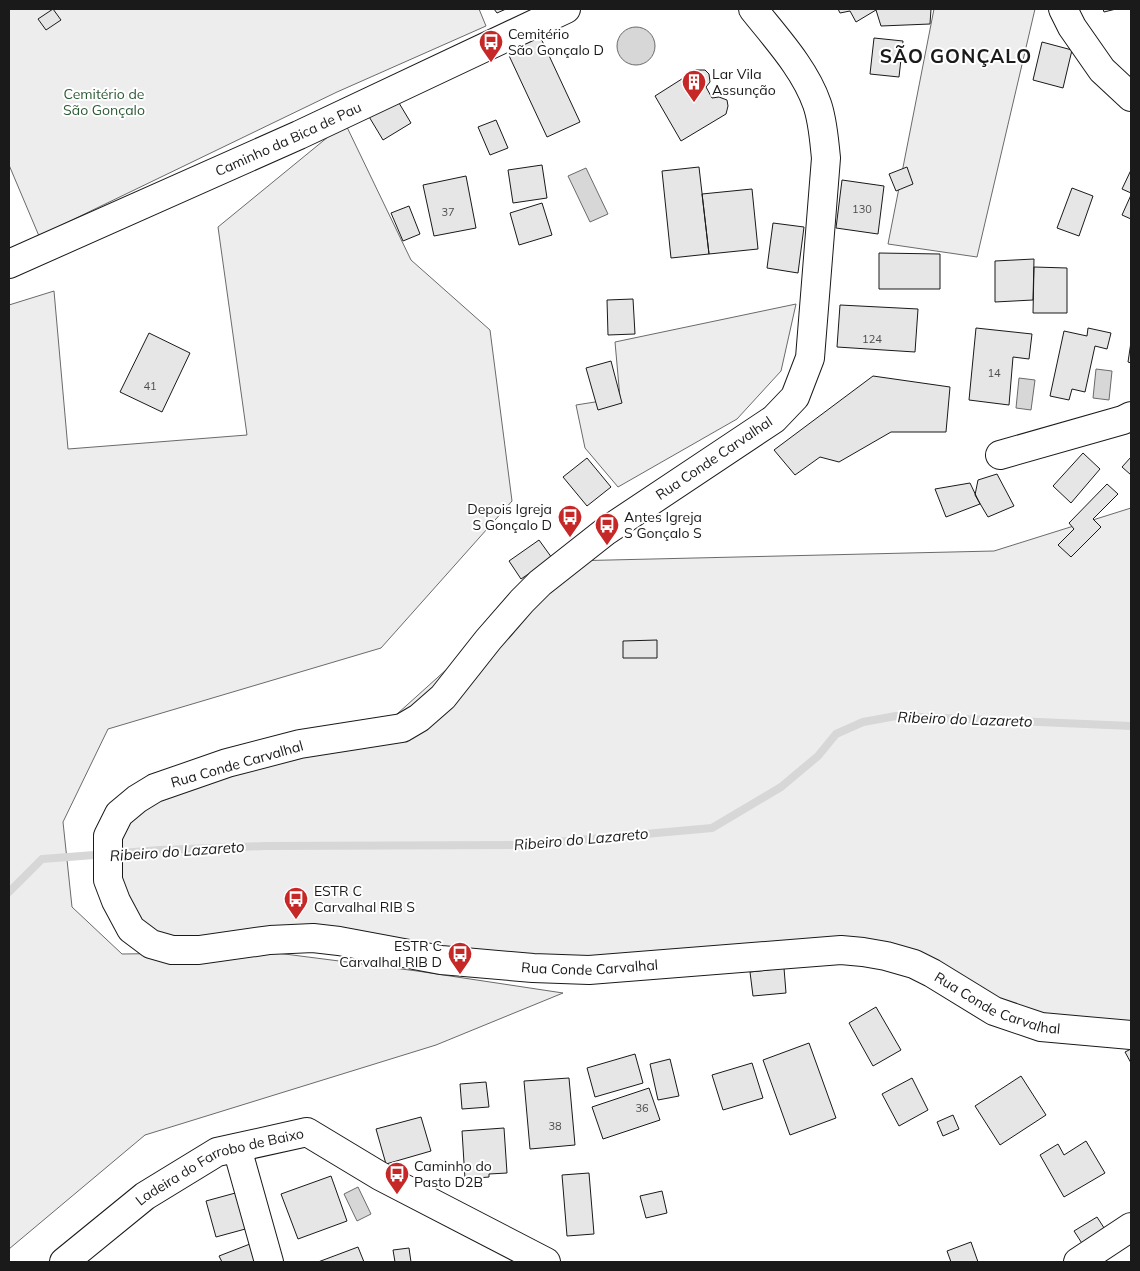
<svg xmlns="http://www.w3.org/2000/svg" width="1140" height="1271" font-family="Mulish,sans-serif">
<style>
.built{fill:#ededed;stroke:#6a6a6a}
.water{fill:#d7d7d7;stroke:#6a6a6a}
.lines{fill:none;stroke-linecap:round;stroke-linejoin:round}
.stream{stroke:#d7d7d7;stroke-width:8}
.building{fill:#e6e6e6;stroke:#1a1a1a}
.minor-casing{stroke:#1a1a1a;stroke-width:30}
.major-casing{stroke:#1a1a1a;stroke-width:30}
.minor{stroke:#fff;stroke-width:28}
.major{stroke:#fff;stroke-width:28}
.labels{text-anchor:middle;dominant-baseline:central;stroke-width:4;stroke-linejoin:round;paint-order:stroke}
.number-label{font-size:11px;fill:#4d4d4d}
.poi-label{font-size:14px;fill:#1a1a1a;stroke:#fff;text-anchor:start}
.park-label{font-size:14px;fill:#2b5a34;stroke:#fff}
.street-label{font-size:14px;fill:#1a1a1a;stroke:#fff}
.water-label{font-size:15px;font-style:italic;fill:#1a1a1a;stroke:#fff}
.district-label{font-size:19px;font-weight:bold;letter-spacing:1px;fill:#1a1a1a;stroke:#fff}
</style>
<rect width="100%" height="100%" fill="#fff"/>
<path class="built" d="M9 9H479L486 26 337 92 39 236 9 165Z
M934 9H1035L977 257 888 244Z
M345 123 411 260 490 330 512 501 381 648 108 729 63 822 72 907 122 954 269 952 417 971 563 993 436 1045 145 1135 9 1249V305L54 291 68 449 247 435 218 227Z
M796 304 781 371 737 419 618 487 585 448 576 405 620 398 615 342Z
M1131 508V1035L1041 1027 886 956 635 968 396 952 172 950 116 901 119 814 137 799 377 732 567 561 994 551Z"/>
<path class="water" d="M617 46a19 19 0 1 1 38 0a19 19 0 1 1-38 0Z
M586 168 608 214 590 222 568 176Z
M1096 369 1112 371 1109 400 1093 398Z
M1019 378 1035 380 1031 410 1016 408Z
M358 1187 371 1214 357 1221 344 1194Z"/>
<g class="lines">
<path class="stream" d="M9 892 42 859 160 850 265 846 523 845 712 828 781 787 818 756 836 734 863 722 896 716 1131 726"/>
</g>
<path class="building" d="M53 9 61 20 46 30 38 19Z
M494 9H506L497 13Z
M838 9H931L930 24 881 26 876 10 856 22 850 11 840 13Z
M1103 9H1116L1104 12Z
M538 32 580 122 547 137 505 47Z
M874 38 903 41 899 77 870 74Z
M1042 42 1072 50 1063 88 1033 80Z
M696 70H705L709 74 710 82 706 87 712 98 719 97 727 100 728 106 726 114 681 141 655 96Z
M396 98 411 123 383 140 368 115Z
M496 120 508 148 490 155 478 127Z
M542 165 547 198 513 203 508 170Z
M699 167 709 254 671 258 662 171Z
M907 167 913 184 896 191 889 174Z
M1131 170V193L1122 189Z
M466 176 476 228 434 236 423 185Z
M842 180 884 186 878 234 836 228Z
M1072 188 1093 196 1079 236 1057 228Z
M752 189 758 249 709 254 702 194Z
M1131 195V219L1122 215Z
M542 203 552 235 519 245 510 213Z
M409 206 420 234 403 241 391 213Z
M773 223 804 227 798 273 767 268Z
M879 253 940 254V289H879Z
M1034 259 1033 300 995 302V261Z
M1034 267 1067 268V313H1033Z
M633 299 635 334 608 335 607 300Z
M840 305 918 309 915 352 837 347Z
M976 328 1032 334 1029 359 1013 357 1009 405 969 400Z
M1088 328 1111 333 1107 349 1095 346 1085 392 1072 389 1069 400 1050 396 1064 331 1087 336Z
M149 333 190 353 162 412 120 392Z
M1131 342V363L1128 362Z
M611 361 622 403 598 410 586 368Z
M873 376 950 387 946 432H891L839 462 820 457 795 475 774 450Z
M1083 453 1100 469 1071 503 1053 486Z
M1131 457V475L1122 467Z
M587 458 611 487 587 506 563 477Z
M997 474 1014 506 988 517 975 495 978 480Z
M970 483 980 504 946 517 935 489Z
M1107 484 1118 494 1093 519 1101 527 1071 557 1058 545 1074 529 1069 523Z
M539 540 552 558 521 579 509 561Z
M657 640V658H623V641Z
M784 968 786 993 753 996 750 972Z
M876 1007 901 1050 873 1066 849 1023Z
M809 1043 836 1118 790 1135 763 1060Z
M1131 1049V1063L1125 1052Z
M635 1054 643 1083 595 1097 587 1068Z
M670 1059 679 1096 658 1100 650 1064Z
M752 1063 763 1098 723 1110 712 1075Z
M1021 1076 1046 1115 1000 1145 975 1106Z
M569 1078 575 1145 530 1149 524 1081Z
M912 1078 928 1110 899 1126 882 1094Z
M486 1082 489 1107 462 1109 460 1084Z
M649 1088 660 1120 603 1139 592 1107Z
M953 1115 959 1129 943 1136 937 1122Z
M421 1117 431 1151 386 1164 376 1129Z
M504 1128 507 1173 489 1174V1177L465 1179 462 1131Z
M1086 1141 1105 1173 1064 1197 1040 1155 1058 1144 1064 1155Z
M589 1173 594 1234 567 1236 562 1175Z
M331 1176 347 1221 298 1239 281 1194Z
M662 1191 667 1213 646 1218 640 1196Z
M239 1192 249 1228 216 1237 206 1201Z
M1097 1217 1108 1234 1085 1248 1074 1231Z
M971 1242 978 1262H951L947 1251Z
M250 1244 257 1262H222L219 1256Z
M358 1247 364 1262H318Z
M409 1248 411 1262H395L393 1250Z"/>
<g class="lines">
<defs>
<g id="minor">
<path d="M1063 9 1072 27 1102 70 1131 97"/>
<path id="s1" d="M9 264 299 135 566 9"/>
<path d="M1000 455 1123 420 1131 416"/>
<path d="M237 1148 269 1262"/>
<path id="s2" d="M64 1262 145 1196 217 1152 307 1132 380 1176 546 1262"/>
<path d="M1078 1262 1131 1227"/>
</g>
<g id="major">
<path id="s3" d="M753 9C776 38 805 69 817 104 823 121 824 140 826 158L810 358 795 397 774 419 606 531 540 583 522 601 488 640 443 697 419 718 402 728 300 744 227 763 155 788 137 799 119 814 108 836V880L116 901 131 929 151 944 172 950H199L270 940 313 938 339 941 441 960 533 968 589 970 841 950 863 952 886 956 914 964 932 973 994 1011 1041 1027 1131 1035"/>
</g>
</defs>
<use href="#minor" class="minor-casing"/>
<use href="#major" class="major-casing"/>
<use href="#minor" class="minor"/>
<use href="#major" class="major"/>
</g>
<defs>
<symbol id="bus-pin" viewBox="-11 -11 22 30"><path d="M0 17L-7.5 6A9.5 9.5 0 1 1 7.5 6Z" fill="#c62828" stroke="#fff"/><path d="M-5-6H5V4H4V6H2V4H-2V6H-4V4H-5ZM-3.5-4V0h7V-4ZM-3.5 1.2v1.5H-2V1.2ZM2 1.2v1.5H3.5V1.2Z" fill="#fff"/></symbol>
<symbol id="building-pin" viewBox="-11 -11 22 30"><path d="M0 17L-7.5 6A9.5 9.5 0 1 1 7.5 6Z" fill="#c62828" stroke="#fff"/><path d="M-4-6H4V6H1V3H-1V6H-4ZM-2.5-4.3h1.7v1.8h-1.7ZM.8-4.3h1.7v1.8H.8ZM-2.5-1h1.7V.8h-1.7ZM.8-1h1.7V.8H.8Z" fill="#fff"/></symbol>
</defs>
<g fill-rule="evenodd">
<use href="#bus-pin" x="477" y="28" width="28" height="38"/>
<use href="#building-pin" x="680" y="68" width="28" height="38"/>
<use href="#bus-pin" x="556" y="503" width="28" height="38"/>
<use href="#bus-pin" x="593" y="511" width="28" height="38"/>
<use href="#bus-pin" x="282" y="885" width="28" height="38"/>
<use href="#bus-pin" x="446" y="940" width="28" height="38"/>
<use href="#bus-pin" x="383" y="1160" width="28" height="38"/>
</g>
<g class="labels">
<g class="number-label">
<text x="862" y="209">130</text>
<text x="448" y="212">37</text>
<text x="872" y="339">124</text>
<text x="994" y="373">14</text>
<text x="150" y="386">41</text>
<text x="642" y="1108">36</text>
<text x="555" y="1126">38</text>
</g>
<g class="poi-label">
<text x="508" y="34">Cemitério<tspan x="508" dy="16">São Gonçalo D</tspan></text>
<text x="712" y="74">Lar Vila<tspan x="712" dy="16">Assunção</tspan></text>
<text x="552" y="509" text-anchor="end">Depois Igreja<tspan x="552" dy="16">S Gonçalo D</tspan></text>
<text x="624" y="517">Antes Igreja<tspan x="624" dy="16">S Gonçalo S</tspan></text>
<text x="314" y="891">ESTR C<tspan x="314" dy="16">Carvalhal RIB S</tspan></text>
<text x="442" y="946" text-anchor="end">ESTR C<tspan x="442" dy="16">Carvalhal RIB D</tspan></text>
<text x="414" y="1166">Caminho do<tspan x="414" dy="16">Pasto D2B</tspan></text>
</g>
<g class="park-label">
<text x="104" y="94">Cemitério de<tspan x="104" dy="16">São Gonçalo</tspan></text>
</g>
<g class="street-label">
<text stroke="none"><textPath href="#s1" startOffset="306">Caminho da Bica de Pau</textPath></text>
<text transform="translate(714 458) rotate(-34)">Rua Conde Carvalhal</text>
<text transform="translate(237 764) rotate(-16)">Rua Conde Carvalhal</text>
<text stroke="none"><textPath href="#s3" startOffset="1820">Rua Conde Carvalhal</textPath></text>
<text stroke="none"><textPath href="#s3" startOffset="2240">Rua Conde Carvalhal</textPath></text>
<text stroke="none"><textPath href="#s2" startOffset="186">Ladeira do Farrobo de Baixo</textPath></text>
</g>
<g class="water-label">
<text transform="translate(965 719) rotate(2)">Ribeiro do Lazareto</text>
<text transform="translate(581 839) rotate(-5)">Ribeiro do Lazareto</text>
<text transform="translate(177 851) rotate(-4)">Ribeiro do Lazareto</text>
</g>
<g class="district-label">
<text x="956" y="56">SÃO GONÇALO</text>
</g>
</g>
<rect width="1140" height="1271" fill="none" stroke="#1a1a1a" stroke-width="20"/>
</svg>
